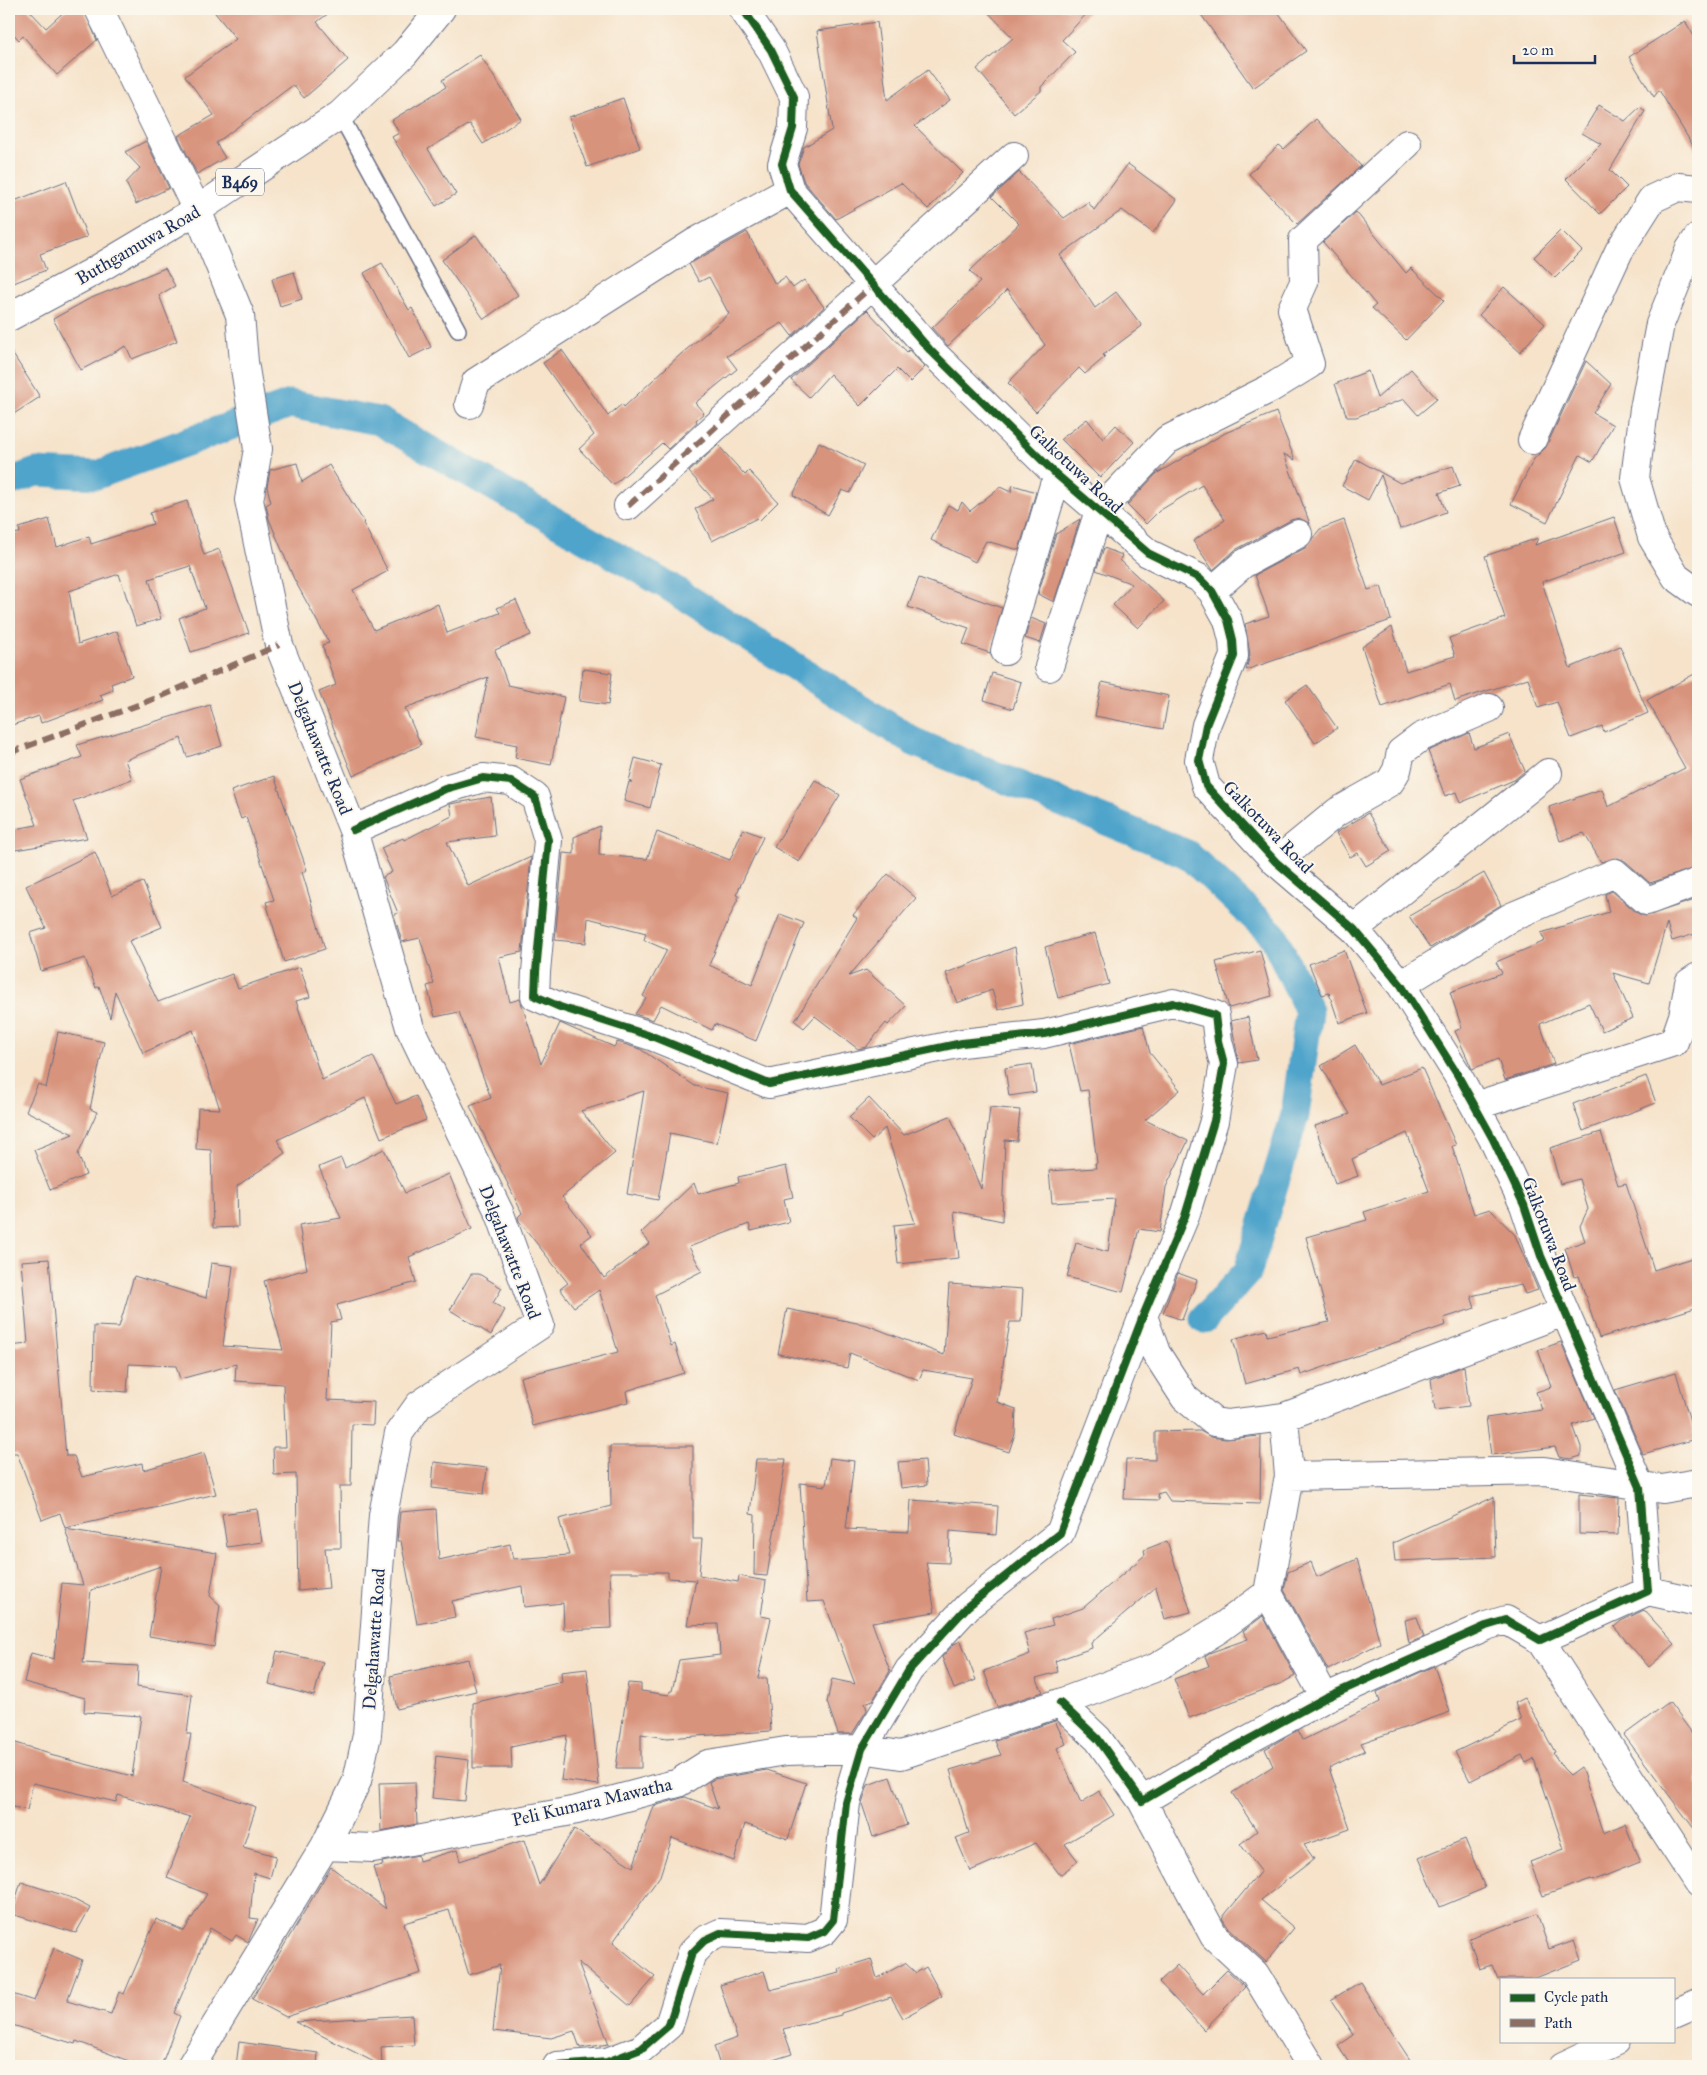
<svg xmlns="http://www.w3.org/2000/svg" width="1707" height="2075" font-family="'IM FELL Great Primer',serif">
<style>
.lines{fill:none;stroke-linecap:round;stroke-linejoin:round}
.canal{stroke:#4fa4cb;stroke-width:29}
.building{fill:#d8937b}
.lane-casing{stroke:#686e84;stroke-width:18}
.street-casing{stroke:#686e84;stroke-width:30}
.primary-casing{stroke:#686e84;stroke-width:30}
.lane{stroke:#fff;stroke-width:15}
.street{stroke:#fff;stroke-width:28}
.primary{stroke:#fff;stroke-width:28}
.quiet{stroke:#8d6e63;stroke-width:6;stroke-dasharray:12 6;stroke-linecap:butt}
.cycleway-casing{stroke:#fbf7ec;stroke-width:11}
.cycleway{stroke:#1b5e20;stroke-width:8}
.labels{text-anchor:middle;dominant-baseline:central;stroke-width:4;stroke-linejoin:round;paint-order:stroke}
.shield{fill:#fbf7ec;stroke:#5e6b89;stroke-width:1}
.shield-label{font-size:16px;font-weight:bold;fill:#1b2f5e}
.street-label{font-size:18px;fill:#1b2f5e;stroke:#fbf7ec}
</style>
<rect width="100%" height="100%" fill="#fbf7ec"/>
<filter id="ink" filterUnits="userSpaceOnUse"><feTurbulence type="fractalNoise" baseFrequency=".02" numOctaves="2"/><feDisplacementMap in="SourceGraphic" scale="10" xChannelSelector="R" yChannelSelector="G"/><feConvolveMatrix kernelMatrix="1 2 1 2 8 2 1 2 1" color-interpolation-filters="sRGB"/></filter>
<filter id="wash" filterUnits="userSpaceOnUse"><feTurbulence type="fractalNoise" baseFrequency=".0096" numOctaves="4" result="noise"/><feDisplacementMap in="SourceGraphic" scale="20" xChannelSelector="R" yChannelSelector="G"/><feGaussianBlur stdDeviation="1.12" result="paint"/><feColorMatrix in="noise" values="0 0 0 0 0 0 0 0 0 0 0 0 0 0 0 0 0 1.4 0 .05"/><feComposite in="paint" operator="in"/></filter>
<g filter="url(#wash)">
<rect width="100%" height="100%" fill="#f6e3ca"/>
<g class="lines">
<path class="canal" d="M9 482 36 472 97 475 290 404 379 421 668 586 914 742 1187 854 1273 935 1309 1011 1295 1115 1248 1271 1204 1319"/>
</g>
<g id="blocks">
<path class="building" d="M9 9H28L46 28 67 9H84L97 40 57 75 23 36 19 40 9 29Z
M212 9H334L317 22 348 60 304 98 293 85 216 143 225 158 197 174 178 136 214 115 185 76 236 39Z
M985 9H1091L1062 40 1075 52 1041 87V91L1014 114 977 69 1013 38Z
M1197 9H1276L1306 51 1253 88Z
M1685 21 1698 43V154L1659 90 1654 97 1629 57Z
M877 22 887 100 928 70 950 100 915 126 963 173 928 209 901 183 836 219 804 182 798 164 804 147 832 130 817 31Z
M480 55 521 119 483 144 470 124 428 149 456 194 436 206 392 137 399 133 392 120 446 87 442 80Z
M623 98 640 148 587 167 569 117Z
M1599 105 1625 121 1640 107 1645 111 1610 170 1627 187 1600 214 1566 179 1601 144 1582 133Z
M1316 119 1361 166 1297 224 1249 174 1279 145 1284 149Z
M146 141 169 188 136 204 126 183 140 168 125 152Z
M1128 164 1177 200 1153 233 1122 210 1060 255 1095 308 1116 292 1142 326 1103 355 1105 357 1085 374 1079 368 1036 412 1008 383 1045 345 1007 290 948 346 932 328 980 282 970 271 1019 224 992 197 1019 172 1064 218 1088 202 1094 210Z
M66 181 87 237 40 254 46 270 9 285V203Z
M1356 212 1406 273 1411 268 1444 300 1406 340 1372 308 1376 305 1323 242Z
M1561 230 1582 251 1555 278 1534 257Z
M747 232 775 284 785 277 793 288 804 280 824 307 792 336 782 323 727 356 737 369 695 403 704 413 696 420 697 422 668 449 662 443 613 485 579 449 594 435 543 363 562 350 608 416 622 404 624 407 681 354 729 314 709 277 699 282 689 264Z
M476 235 518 295 484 319 442 260Z
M382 263 409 310 412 308 431 347 409 358 364 273Z
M165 268 175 286 159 295 177 341 132 359 126 346 81 370 53 319 89 299Z
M294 272 302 299 280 306 272 279Z
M1504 287 1545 324 1520 352 1479 315Z
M867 310 907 352 909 350 925 367 910 382 897 369 860 406 830 374 809 397 791 380Z
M9 348 40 397 9 417Z
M1586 361 1611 384 1593 413 1613 425 1592 462 1580 455 1547 522 1511 504 1534 459 1546 447Z
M1411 369 1437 399 1418 415 1404 399 1356 417H1347L1335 384 1368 371 1377 398Z
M1276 412 1295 460 1284 454 1310 524 1299 518 1291 520 1235 550 1213 570 1193 541 1225 520 1202 485 1159 511 1146 524 1127 505 1156 474 1225 433Z
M1087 419 1103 439 1116 425 1134 442 1100 478 1061 439Z
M819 442 864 465 850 493 842 490 828 515 793 495Z
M718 445 745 475 749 471 778 502 759 521 757 518 712 541 695 509 713 499 689 472Z
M1356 459 1400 483 1453 466 1460 486 1439 493 1446 512 1400 529 1381 475 1368 500 1342 486Z
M297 463 302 482 329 465 364 522 363 523 388 571 353 590 374 630 438 604 447 633 500 613 497 608 516 600 531 635 495 650 508 685 564 697 551 765 515 758 517 745 476 737 488 677 405 708 421 745 353 776 319 692 336 685 322 645 329 643 294 579 269 519 266 505 271 502 267 487 270 470Z
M1013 485 1036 492 1019 550 986 541 975 562 931 540 948 505 958 510 962 502 970 511 1000 487 1011 492Z
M187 501 204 555 219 549 249 633 191 652 179 618 205 608 190 566 149 579 161 619 136 626 119 574 69 591 78 644 117 631 132 676 111 684 113 690 100 695 103 700 41 723 39 716 9 726V534L20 533 19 528 49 519 57 547 89 536 91 544 153 524 150 513Z
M1614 517 1626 552 1542 582 1570 668 1620 646 1648 713 1604 732 1602 726 1571 738 1557 702 1538 708 1528 678 1455 701 1450 684 1382 707 1362 647 1392 627 1406 671 1455 656 1449 638 1505 618 1485 556 1538 538 1535 545Z
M1080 519 1054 602 1038 594 1056 534Z
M1344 520 1368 590 1381 586 1391 620 1246 670 1250 655 1245 624 1269 616 1255 575 1305 548 1320 529Z
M1104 548 1122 555 1120 560 1164 601 1138 628 1113 605 1132 584 1096 570Z
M919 578 1002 608 990 653 963 644 969 628 908 607Z
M1031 618 1046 624 1040 643 1025 638Z
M583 669 612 673 608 705 579 701Z
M1698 672V867L1650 883 1625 861 1618 858 1601 862 1584 833 1560 841 1549 807 1602 789 1608 807 1685 768 1647 700Z
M992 673 1021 682 1013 709 984 700Z
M1102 682 1169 696 1163 729 1095 716Z
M1307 685 1337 728 1315 743 1285 700Z
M210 705 222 746 187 757 181 738 125 760 132 779 73 801 87 838 9 851V830L37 825 20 779 82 757 77 745Z
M1469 733 1474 748 1509 734 1525 771 1514 780 1460 803 1456 792 1445 796 1428 751Z
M635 758 661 765 650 808 624 801 629 782H632L629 781Z
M274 776 307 870 302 872 325 949 284 962 266 902 274 900 246 817 241 819 231 791Z
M815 780 840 795 799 862 774 847Z
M491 797 495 836 447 842 468 886 531 857 522 952 499 957 510 1002 520 999 541 1064 560 1023 614 1047 617 1042 640 1049 695 1086 728 1093 717 1143 670 1133 658 1200 627 1194 644 1091 581 1111 615 1153 562 1197 592 1235 581 1243 604 1278 650 1243 641 1233 694 1183 698 1194 739 1183 738 1177 786 1166 793 1197 784 1199 789 1222 751 1231 749 1224 689 1247 702 1271 655 1295 671 1346 675 1344 684 1373 626 1391 628 1402 533 1426 520 1377 618 1352 599 1290 574 1307 560 1289 568 1283 519 1221 518 1217 522 1213 470 1106 491 1098 459 1012 435 1017 427 986 434 984 420 938 402 942 394 915 398 913 383 877 392 872 381 848 403 838 404 840 452 816 450 804Z
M1368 813 1391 851 1366 866 1358 853 1350 857 1336 833Z
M600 826 599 855 647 859 657 832 730 860 743 829 763 837 736 895 739 896 709 965 752 985 780 914 804 923 756 1041 715 1024 712 1030 661 1005 653 1020 635 1014 646 998 643 996 667 950 644 940 646 933 588 918 586 943 555 940 563 853 574 854V837Z
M95 852 112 896 143 882 162 927 129 941 158 1002 232 974 238 988 300 967 310 997 296 1001 322 1080 373 1056 396 1104 416 1096 426 1120 381 1138 365 1098 277 1140 285 1153 237 1186 238 1227 213 1228 211 1150 196 1149 198 1108 220 1109 193 1030 143 1053 115 991 110 1018 99 986 96 988 85 958 41 971 30 933 46 928 26 886Z
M1484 873 1501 905 1430 948 1409 916Z
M888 874 916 898 849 976 866 970 906 1006 888 1025 886 1023 866 1047 858 1049 815 1016 804 1028 795 1021 857 918 853 915Z
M1612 891 1637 913 1645 916 1698 899V933L1672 941 1667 923 1649 983 1613 973 1633 1018 1602 1031 1589 1003 1540 1024 1554 1064 1505 1080 1498 1059 1472 1069 1455 1031 1462 1028 1450 992 1502 973 1496 962 1545 941 1541 933 1609 912 1605 894Z
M1095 933 1109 984 1058 998 1045 947Z
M1015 947 1023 1004 998 1010 992 990 957 1003 946 973Z
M1260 950 1272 996 1229 1008 1216 962Z
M1344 950 1367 1013 1339 1023 1329 993 1322 995 1309 964Z
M1248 1017 1257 1060 1239 1063 1231 1021Z
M1143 1026 1150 1053 1180 1090 1145 1120 1188 1141 1166 1187 1160 1232 1139 1229 1123 1292 1067 1277 1076 1243 1108 1252 1115 1199 1052 1203 1049 1171 1096 1168 1095 1163H1097L1088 1090 1080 1091 1069 1044Z
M58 1032 104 1042 90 1109 97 1112 78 1154 86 1175 50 1190 34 1150 73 1134 26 1111 38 1084 46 1088Z
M1355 1045 1379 1085 1422 1068 1456 1145 1452 1146 1474 1214 1490 1209 1515 1235 1538 1290 1525 1294 1521 1285 1471 1296 1475 1308 1444 1318 1446 1325 1301 1375 1299 1369 1245 1384 1233 1339 1266 1330 1267 1336 1329 1322 1306 1237 1367 1220 1364 1212 1429 1191 1407 1133 1352 1159 1358 1176 1335 1184 1315 1126 1350 1114 1321 1066Z
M1032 1064 1036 1092 1009 1096 1005 1068Z
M1646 1076 1656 1103 1583 1131 1573 1104Z
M869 1098 904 1135 950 1116 981 1189 990 1107 1020 1110 1017 1141 1005 1140 1002 1221 954 1211 959 1258 898 1264 894 1225 915 1223 885 1128 872 1140 849 1117Z
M1601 1132 1618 1185 1626 1183 1654 1270 1698 1256V1307L1599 1338 1579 1276 1574 1277 1565 1248 1585 1241 1580 1226 1588 1209 1579 1179 1560 1184 1550 1148Z
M384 1149 405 1193 449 1174 472 1229 409 1257 416 1282 337 1305 341 1320 331 1322 327 1400 374 1402 373 1425 352 1424 351 1486H340L341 1548H325L329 1588 298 1591 296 1474 274 1475 273 1447H286L283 1384 235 1381 236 1364 180 1379 176 1366 129 1364 127 1392 93 1389 94 1326 119 1327 134 1276 206 1298 211 1263 233 1266 223 1346 283 1350 264 1281 307 1269 299 1225 341 1218 319 1167 341 1158 345 1168Z
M49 1259 66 1456H74L82 1477 142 1463 143 1470 204 1453 216 1494 65 1528 60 1513 42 1520 17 1453H9V1346L28 1344 21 1261Z
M1178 1273 1197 1280 1182 1320 1163 1313Z
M471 1274H479L502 1288 493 1303 505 1310 491 1335 450 1310Z
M949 1284 1023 1289 1021 1322H1010L997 1402 1016 1409 1015 1434 1009 1452 954 1434 972 1378 923 1370 919 1380 850 1353 847 1368 778 1354 787 1309 867 1325 944 1355Z
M1561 1342 1594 1418 1573 1425 1581 1447V1456L1571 1459 1559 1457 1555 1447 1491 1455 1486 1418 1542 1410 1536 1392 1551 1387 1538 1350Z
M1464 1366 1469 1406 1435 1410 1431 1379Z
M1676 1372 1695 1439 1643 1454 1615 1390Z
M1200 1431 1211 1437 1226 1439 1261 1436 1260 1504 1170 1501 1164 1492 1157 1494 1159 1500 1124 1499 1126 1459 1155 1460V1432Z
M610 1446H693V1539H702L699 1575 738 1582 739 1576 766 1581 761 1616 771 1618 758 1678H767L771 1731 667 1738 641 1734V1768H616L628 1683 641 1684V1691L669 1695 670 1691H672L679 1660 720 1655 718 1624 687 1625 696 1580 668 1578V1572H610L612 1628 564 1630 563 1603 524 1607 522 1586 452 1601 455 1617 417 1624 401 1541H397L400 1512 436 1509 439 1560 510 1544 513 1559 569 1555 559 1519 611 1506Z
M830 1458 854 1461 846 1529 909 1532 911 1500 998 1506 996 1535 950 1531 949 1563 926 1562 935 1612 872 1622 890 1671 873 1700 865 1703 867 1710 852 1734H838L827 1702 832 1679 855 1684 824 1601 807 1602 800 1483 826 1486Z
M756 1459H786L767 1576 754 1575 755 1515 750 1514Z
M925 1460 927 1485 901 1488 898 1462Z
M434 1462 487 1468 484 1494 432 1488Z
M1579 1494 1619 1498 1618 1535 1579 1534Z
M1494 1497 1496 1557 1395 1561 1393 1543Z
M257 1509 262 1542 227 1547 222 1514Z
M65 1529 217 1553 210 1596 220 1605 214 1647 149 1636 161 1566 91 1590 83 1663 138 1666 137 1687 192 1695 187 1734H191L183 1782 256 1807 243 1847 276 1856 270 1878 254 1873 250 1918 258 1919 248 1942 236 1935 232 1941 210 1928 174 2013 180 2016 161 2066H142L76 2041 75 2044 9 2024V1993L34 2001 54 1948 82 1960 67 2001 111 2014 119 1992 124 1994 156 1919 184 1931 207 1894 167 1878 190 1817 118 1795 116 1802 33 1783 27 1810 9 1806V1741L50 1753V1755L132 1776 141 1716 84 1712 85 1698 24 1682 31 1653 54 1659 62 1583 83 1585Z
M1167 1541 1191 1612 1165 1619 1156 1587 1091 1643 1092 1648 1055 1661 1058 1672 1036 1678 1043 1692 997 1707 984 1671 1030 1654 1024 1633 1053 1625 1051 1619 1083 1608 1145 1555 1144 1550Z
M1357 1559 1380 1643 1328 1670 1284 1590 1288 1572 1311 1562 1317 1577Z
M1644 1610 1675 1644 1649 1667 1614 1627 1621 1621Z
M1263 1616 1295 1676 1282 1683 1189 1718 1174 1679 1209 1666 1205 1656 1209 1653 1248 1639 1243 1631Z
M1417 1617 1424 1637 1409 1643 1405 1620Z
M961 1641 976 1680 954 1689 942 1657 954 1644Z
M277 1651 323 1662 314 1696 269 1684Z
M468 1659 476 1691 397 1709 390 1676Z
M1434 1666 1450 1712 1361 1743 1365 1750 1329 1768 1350 1829 1304 1845 1314 1859 1261 1900 1294 1928 1266 1962 1227 1926 1222 1918 1261 1871 1240 1844 1257 1831 1232 1793 1273 1766 1265 1749 1298 1730 1303 1740 1380 1702 1377 1692Z
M587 1669 599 1785 561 1780 567 1735 511 1747 512 1768H473V1703L562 1682 561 1672Z
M1525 1698 1555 1752 1553 1753 1563 1768 1570 1775 1581 1767 1603 1833 1625 1824 1640 1862 1592 1881 1591 1879 1543 1896 1530 1862 1564 1849 1534 1759 1526 1763 1522 1755 1470 1781 1455 1752 1521 1720 1515 1703Z
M1669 1702 1698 1741V1834L1624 1735Z
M1055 1721 1066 1744 1057 1748 1081 1803 1099 1791 1114 1815 1065 1844 1078 1861 1060 1875 1036 1843 970 1871 956 1838 969 1833 950 1770 1001 1755 995 1741Z
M436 1756 469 1760 465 1801 432 1798Z
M767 1770 806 1783 788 1839 745 1824 734 1861 672 1838 660 1876 613 1942 655 1977 630 2006 578 1962 609 2044 580 2048 574 2031 551 2038 493 2031 500 1965 469 1975 449 1910 404 1923 421 1973 286 2017 252 1999 331 1867 386 1909 373 1867 383 1865 382 1862 418 1855 419 1861 457 1850 460 1861 524 1840 539 1885 574 1829 633 1867 654 1806 685 1797 718 1809 709 1782 714 1779Z
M890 1777 907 1825 873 1837 862 1804 868 1785Z
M415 1782 417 1824 381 1831 379 1783Z
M1465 1839 1485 1888 1440 1907 1419 1858Z
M21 1882 69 1897 90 1908 76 1933 11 1914Z
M1537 1914 1549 1949 1574 1940 1581 1960 1533 1979H1498L1492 1965 1479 1969 1469 1938Z
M871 1959 877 1978 905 1963 916 1973 926 1967 942 1996 903 2018 891 1997 841 2013V2015L783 2029 792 2054 754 2066H720L714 2046 737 2038 720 1985 764 1971 770 1990 840 1973 839 1969Z
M1177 1965 1203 1994 1227 1970 1245 1987 1204 2030 1159 1982Z
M1360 1982 1382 2017 1414 2066H1351L1338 2046 1354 2035 1331 2000Z
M412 2015 414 2045 381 2047 382 2066 295 2022Z
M239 2042 318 2053 317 2066H236Z"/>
</g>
</g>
<g filter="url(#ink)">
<use href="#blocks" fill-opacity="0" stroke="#686e84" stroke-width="1"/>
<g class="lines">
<defs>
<path id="lane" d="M340 115 458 330"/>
<path id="street" d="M99 9 197 210 240 315 244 362 258 449 249 500 279 645 353 830 410 1028 500 1214 540 1325 419 1405 399 1433 383 1515 367 1735 357 1781 325 1846 191 2066
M743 9 771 50 794 97 793 128 782 164 790 190 930 350 1057 475 1148 553 1199 578 1212 591 1228 620 1233 640 1234 656 1206 725 1199 760 1206 786 1276 862 1354 929 1401 985 1457 1074 1493 1139 1524 1205 1541 1256 1640 1487 1648 1591 1540 1640 1506 1620 1486 1626 1325 1698 1220 1755 1142 1801 1098 1739 1060 1703
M1698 237 1690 249 1660 324 1644 409 1635 478 1652 537 1676 577 1698 593
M469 404 476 382 694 243 790 190
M1532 440 1619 251 1652 199 1678 187 1698 189
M628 506 1014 156
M1212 591 1243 564 1298 534
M1005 651 1057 475
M1049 667 1099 511 1167 440 1271 388 1310 364 1292 309 1304 282 1303 240 1407 144
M353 830 445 789 483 778 511 781 535 797 548 840 536 972 535 996 560 1007 654 1037 769 1084 962 1043 1044 1034 1173 1003 1215 1015 1218 1041 1224 1064 1214 1121 1185 1216 1143 1316 1060 1533 968 1606 909 1670 862 1749 846 1803 833 1920 824 1931 808 1938 720 1933 705 1940 692 1953 669 2025 641 2049 607 2062 557 2066
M1276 862 1337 812 1390 782 1397 770 1401 752 1421 737 1489 708
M1354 929 1548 773
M1401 985 1511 917 1615 873 1647 901 1698 882
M1475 1106 1674 1042 1683 1016 1689 983 1698 977
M1143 1316 1156 1353 1185 1398 1214 1422 1228 1424 1284 1417 1564 1312
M1289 1476 1544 1471 1662 1489 1698 1483
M1648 1591 1698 1602
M1268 1593 1289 1476 1284 1417
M1540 1640 1698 1883
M1142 1801 1214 1936 1255 1974 1311 2066
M325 1846 373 1848 577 1810 678 1783 708 1764 786 1751 862 1749 901 1755 1060 1703 1157 1667 1219 1629 1268 1593 1325 1698
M1673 2014 1698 2003
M1563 2066 1616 2041"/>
<path id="primary" d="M9 317 91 273 197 210 340 115 405 53 441 9"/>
</defs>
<use href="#lane" class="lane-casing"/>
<use href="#street" class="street-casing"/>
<use href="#primary" class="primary-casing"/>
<use href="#lane" class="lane"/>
<use href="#street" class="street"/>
<use href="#primary" class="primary"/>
<path class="quiet" d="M628 506 873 285
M9 753 162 696 279 645"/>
<defs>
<path id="cycleway" d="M743 9 771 50 794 97 793 128 782 164 790 190 930 350 1057 475 1148 553 1199 578 1212 591 1228 620 1233 640 1234 656 1206 725 1199 760 1206 786 1276 862 1354 929 1401 985 1457 1074 1493 1139 1524 1205 1541 1256 1640 1487 1648 1591 1540 1640 1506 1620 1486 1626 1325 1698 1220 1755 1142 1801 1098 1739 1060 1703
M353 830 445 789 483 778 511 781 535 797 548 840 536 972 535 996 560 1007 654 1037 769 1084 962 1043 1044 1034 1173 1003 1215 1015 1218 1041 1224 1064 1214 1121 1185 1216 1143 1316 1060 1533 968 1606 909 1670 862 1749 846 1803 833 1920 824 1931 808 1938 720 1933 705 1940 692 1953 669 2025 641 2049 607 2062 557 2066"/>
</defs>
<use href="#cycleway" class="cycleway-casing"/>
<use href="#cycleway" class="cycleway"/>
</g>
</g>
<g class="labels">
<rect class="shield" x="216" y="168.5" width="48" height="27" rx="4"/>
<g class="shield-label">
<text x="240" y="182">B469</text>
</g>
<g class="street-label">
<text transform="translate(138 245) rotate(-30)">Buthgamuwa Road</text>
<text transform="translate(1076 469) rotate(43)">Galkotuwa Road</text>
<text transform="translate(320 748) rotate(68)">Delgahawatte Road</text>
<text transform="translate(1268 827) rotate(46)">Galkotuwa Road</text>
<text transform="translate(1549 1234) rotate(69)">Galkotuwa Road</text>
<text transform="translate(510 1252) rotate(69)">Delgahawatte Road</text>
<text transform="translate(374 1639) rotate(-86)">Delgahawatte Road</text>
<text transform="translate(592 1802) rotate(-13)">Peli Kumara Mawatha</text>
</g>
</g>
<rect width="1707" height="2075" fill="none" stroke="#fbf7ec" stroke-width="30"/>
<rect x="1500" y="1978" width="175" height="65" fill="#fbf7ec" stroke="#a1a7b3"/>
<rect x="1510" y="1994" width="25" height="8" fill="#1b5e20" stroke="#a1a7b3"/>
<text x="1544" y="2002" font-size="15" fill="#1b2f5e">Cycle path</text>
<rect x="1510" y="2019" width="25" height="8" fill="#8d6e63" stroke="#a1a7b3"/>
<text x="1544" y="2028" font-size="15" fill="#1b2f5e">Path</text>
<path d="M1514 55v8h81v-8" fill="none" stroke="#1b2f5e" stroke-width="2.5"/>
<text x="1522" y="55" font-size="15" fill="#1b2f5e" stroke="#fbf7ec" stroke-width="4" paint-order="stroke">20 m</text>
</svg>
